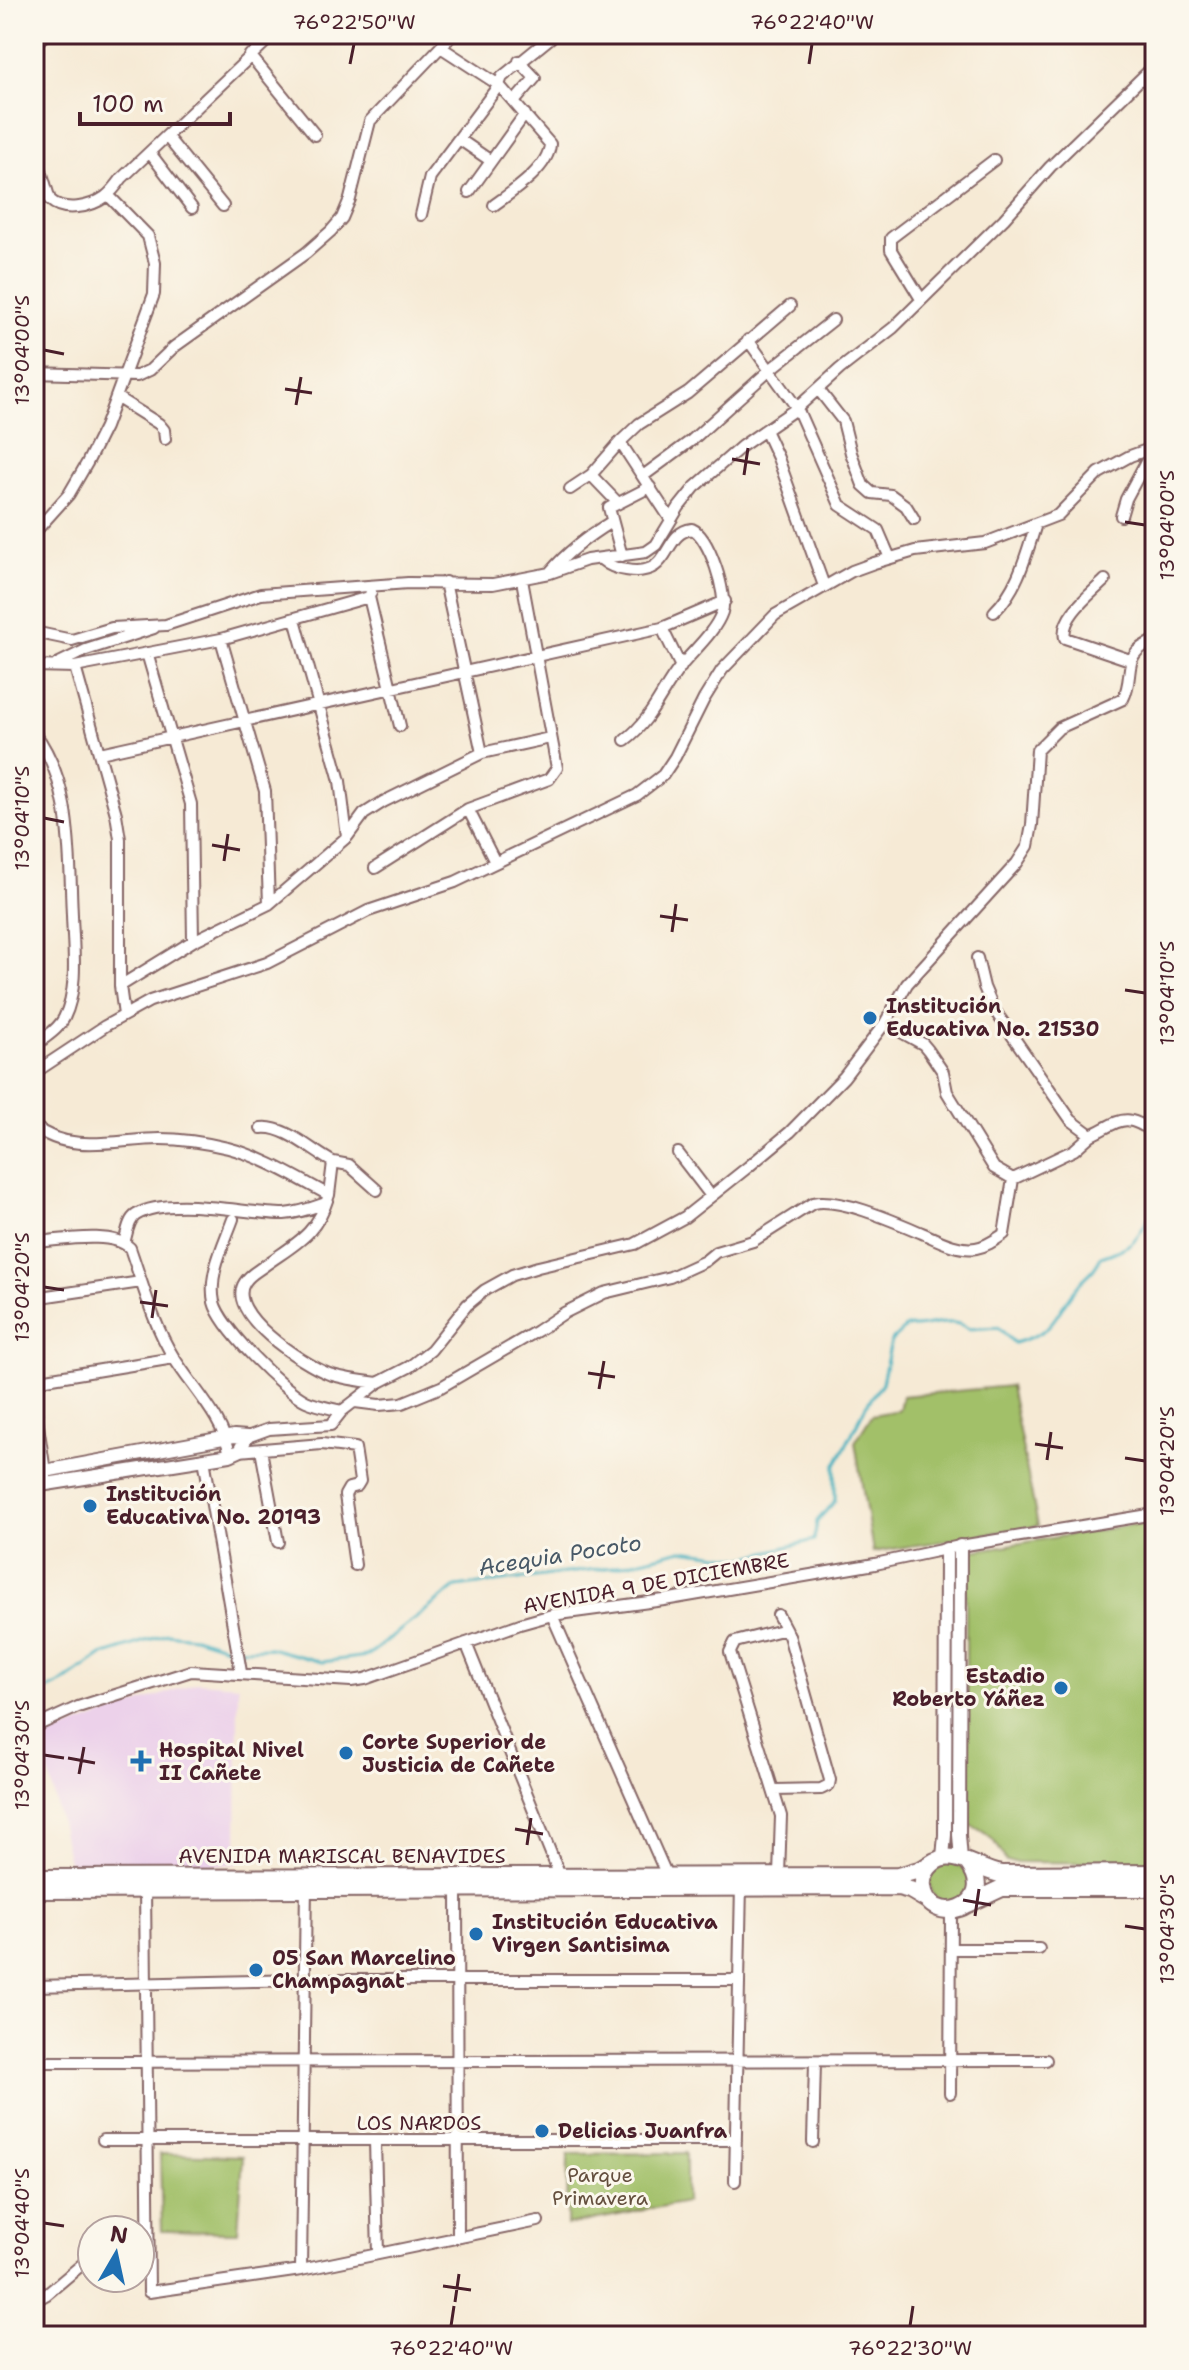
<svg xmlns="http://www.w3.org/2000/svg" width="1189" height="2370" font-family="'Shantell Sans',sans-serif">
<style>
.built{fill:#ecd1ea}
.green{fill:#a2c069;stroke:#76704a;stroke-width:2}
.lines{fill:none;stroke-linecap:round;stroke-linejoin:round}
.stream{stroke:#44b1c0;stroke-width:3}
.minor-casing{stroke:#866666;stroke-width:14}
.tertiary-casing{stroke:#866666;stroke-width:16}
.trunk-casing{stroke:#866666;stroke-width:20}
.minor{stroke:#fff;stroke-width:10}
.tertiary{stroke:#fff;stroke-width:12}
.trunk{stroke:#fff;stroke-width:16}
.ticks{fill:none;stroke:#4a1f2b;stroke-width:3}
.poi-dot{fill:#1f6fb2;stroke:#fbf7ec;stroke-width:3}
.labels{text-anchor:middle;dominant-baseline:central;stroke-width:6;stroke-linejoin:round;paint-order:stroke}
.poi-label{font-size:20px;font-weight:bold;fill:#4a1f2b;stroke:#fbf7ec;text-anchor:start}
.street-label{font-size:20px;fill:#4a1f2b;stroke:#fbf7ec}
.park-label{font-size:20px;fill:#644f3e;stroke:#fbf7ec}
.water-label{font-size:22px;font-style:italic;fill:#485967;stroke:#fbf7ec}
.neatline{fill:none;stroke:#4a1f2b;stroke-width:3}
.ticks-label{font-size:20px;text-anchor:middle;fill:#4a1f2b}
</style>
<rect width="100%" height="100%" fill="#fbf7ec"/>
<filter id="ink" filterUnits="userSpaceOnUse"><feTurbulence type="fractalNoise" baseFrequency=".0125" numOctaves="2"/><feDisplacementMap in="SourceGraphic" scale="16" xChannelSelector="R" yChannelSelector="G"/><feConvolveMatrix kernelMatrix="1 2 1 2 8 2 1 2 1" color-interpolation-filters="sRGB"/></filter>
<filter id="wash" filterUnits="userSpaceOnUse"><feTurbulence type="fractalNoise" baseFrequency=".006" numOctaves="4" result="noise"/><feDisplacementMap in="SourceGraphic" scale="32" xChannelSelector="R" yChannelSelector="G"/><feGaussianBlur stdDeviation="1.8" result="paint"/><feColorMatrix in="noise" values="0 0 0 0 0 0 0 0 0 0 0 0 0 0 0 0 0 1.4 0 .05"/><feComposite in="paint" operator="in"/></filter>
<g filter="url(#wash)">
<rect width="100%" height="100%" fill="#f6ead5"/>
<path class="built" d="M198 1682 238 1685 237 1864 70 1866 41 1738Z"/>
<path class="green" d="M1010 1386 1038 1526 873 1552 855 1442 872 1415 899 1410 902 1396Z
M1155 1521V1863L1006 1862C998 1842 987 1831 966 1824V1552Z
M930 1883a20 20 0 1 1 40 0a20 20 0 1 1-40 0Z
M686 2153V2202L567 2225 568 2154Z
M160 2154 243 2156 238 2232 162 2231Z"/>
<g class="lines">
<path class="stream" d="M240 1649 270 1648 322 1662 367 1656 456 1587 613 1567 682 1550 743 1558 814 1540 817 1521 835 1501V1467L866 1406 882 1383 891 1341 906 1327C927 1329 951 1315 969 1329L998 1327 1014 1343C1057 1332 1053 1316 1077 1286 1088 1273 1092 1275 1101 1257 1131 1247 1136 1243 1150 1215L1155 1216
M34 1696 62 1683 102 1655 167 1634 194 1637 233 1649"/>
</g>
</g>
<g filter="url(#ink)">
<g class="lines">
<defs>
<path id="minor" d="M34 44 46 34
M442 48 499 85 550 144C549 168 512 192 494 205
M250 55 315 135
M514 102 535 78 519 61
M167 137 223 206
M459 139 491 161
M34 148 50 200C64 213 91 207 105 197 112 192 117 185 122 178L274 34
M150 153 192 208
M469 192 525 114
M421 215 430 177 499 85 502 77 555 34
M921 299 891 250V238L994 160
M748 340 797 408 840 505 878 530 890 558
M34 373 137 376 150 370 174 347 306 253 331 231 342 218 350 199 370 121 453 34
M818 389 843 421 851 453 863 485 872 493 891 495 906 506 914 519
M116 397 159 424 164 430 165 439
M765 430 778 458 824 586
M591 475 617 502
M643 476 692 440 771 369 833 320
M570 489 591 475 620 442
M1121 516 1126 499 1154 447
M671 520 620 442 639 424 688 393 790 306
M34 533 69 494 87 463 105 427 154 294 155 263 148 236 108 195
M622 556 609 508 650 487
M602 560C609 566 617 569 626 570 674 578 661 533 692 529 709 536 728 595 722 612 715 632 694 650 681 666 661 691 652 720 625 740
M551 571C569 550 588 536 611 522
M1105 580C1091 594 1060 617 1065 638L1071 640 1130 660
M445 582 482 753
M371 592 369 597 400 726
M994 612C1018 589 1026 555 1036 524
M295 619 340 781 347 837
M662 628 681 667
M34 632 72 640 112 628 166 625 261 594 408 583 493 584 550 573 587 560 646 552 656 545 679 507 695 487 742 446 797 408 840 369 893 328 1004 219 1050 167 1155 65
M221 639 265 791 269 904
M147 653 191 804 193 941
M57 664 86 650 154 628
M34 666 75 667 221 639 369 597
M75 667 116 814 120 839V986L124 1015
M34 732C73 783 69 855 72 915 73 948 79 988 64 1018 57 1032 43 1037 34 1048
M100 753 662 628 725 601
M468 809 495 862
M375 868 468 809 549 779 557 768 522 580
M977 958 984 987 993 1008 1071 1120 1091 1135C1122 1120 1124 1112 1155 1133
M120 986 193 941 269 904 347 837 364 814 383 802 482 753 550 738
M885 1023 923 1044 928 1050 943 1072 947 1092 994 1168 1013 1179 1074 1150 1091 1135
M34 1073 105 1026 150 1001 267 963 368 911 455 882 637 795 663 775 675 757 704 699 722 670 775 615 852 571 874 563 915 551 985 543 1058 515 1099 473 1130 456 1155 447
M34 1126C69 1155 119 1139 160 1139 181 1139 207 1143 228 1148 263 1157 297 1178 329 1195 316 1236 296 1243 264 1266 257 1271 249 1275 245 1282 224 1313 303 1364 329 1374 345 1379 361 1381 378 1383
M261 1128C285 1125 312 1151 333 1162L329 1195
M678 1153 711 1196
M333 1162 349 1165 377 1190
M233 1219C224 1244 208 1274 214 1302 220 1327 283 1390 306 1401 317 1406 330 1408 342 1411
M34 1242C59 1241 111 1230 130 1248 143 1285 153 1324 174 1358 194 1390 223 1417 230 1455
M124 1243C127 1234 128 1220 136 1215 169 1195 246 1214 284 1214 299 1213 312 1208 326 1203
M34 1298 141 1282
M34 1381 174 1358
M34 1399 46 1478
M355 1402 379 1405 402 1403 441 1387 537 1331 564 1313 604 1293 670 1277 705 1261 716 1252 753 1241 813 1203C840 1197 896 1222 922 1233 938 1240 958 1251 976 1248 987 1246 995 1240 1004 1234L1013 1179
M247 1437 269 1429 331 1425 342 1411 378 1383 409 1367 431 1350 467 1305 485 1290 512 1275 538 1267 635 1244 685 1217 748 1167 790 1132 844 1077 885 1023 907 984 1017 863 1028 846 1032 825 1037 750 1059 728 1123 699C1136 674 1119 653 1155 641
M261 1450 278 1542
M239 1451 322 1444 355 1448 360 1481 357 1486 349 1488 345 1495 355 1565
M204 1459 241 1672
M552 1615 667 1876
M778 1615 786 1630
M466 1643 560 1876
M34 1727 78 1707 191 1671 351 1681 365 1679 520 1624 552 1615 664 1600 875 1564 960 1546 1155 1514
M775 1790 821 1789 829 1785 830 1780 790 1639 788 1633 782 1630 735 1642 730 1652 781 1816 779 1875
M457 1883 458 2237
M145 1887 149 2292 301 2270 538 2221
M951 1949H1039
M34 1986 304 1980H739
M34 2062 1046 2060
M950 2093 951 1911
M103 2140H736
M375 2141 378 2254
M813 2142 815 2062
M735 2181 741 1884
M301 2270 306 1884
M34 2301 47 2294 92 2256"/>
<path id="tertiary" d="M34 1473 234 1436 247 1437 239 1451 230 1455 34 1486
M960 1546 959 1835 961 1859
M943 1857 945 1835 946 1549"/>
<path id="trunk" d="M968 1863C1002 1908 927 1930 923 1886 922 1878 926 1869 932 1864 952 1846 978 1871 1001 1874L1155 1873
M34 1878 898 1876 922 1869 935 1861
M34 1890 898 1887 910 1890 932 1903
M968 1904 1002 1888H1155"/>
</defs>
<use href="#minor" class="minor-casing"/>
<use href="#tertiary" class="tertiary-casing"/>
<use href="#trunk" class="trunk-casing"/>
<use href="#minor" class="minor"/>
<use href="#tertiary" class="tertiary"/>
<use href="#trunk" class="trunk"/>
</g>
</g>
<path class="ticks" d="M350 64 354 44M809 64 812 44M44 350 64 354M285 389 312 393M296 405 301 377M732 459 760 464M744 475 748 448M1125 522 1145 525M44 818 64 822M212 845 240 850M224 861 228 834M660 916 688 920M672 932 676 904M1125 990 1145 993M44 1287 64 1290M140 1302 168 1306M152 1318 156 1290M588 1373 615 1377M599 1389 604 1361M1035 1444 1063 1448M1125 1458 1145 1461M1047 1460 1051 1432M44 1755 64 1758M68 1758 95 1763M79 1774 84 1747M515 1829 543 1834M527 1845 531 1818M963 1900 991 1905M975 1916 979 1889M1125 1926 1145 1929M44 2223 64 2226M443 2286 471 2290M455 2302 459 2274M451 2326 454 2306M910 2326 913 2306"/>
<g class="poi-dot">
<circle cx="870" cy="1018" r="8"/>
<circle cx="90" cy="1506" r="8"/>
<circle cx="1061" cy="1688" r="8"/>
<circle cx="346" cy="1753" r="8"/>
<path d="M137 1749h8v8h8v8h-8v8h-8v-8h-8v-8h8z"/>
<circle cx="476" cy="1934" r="8"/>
<circle cx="256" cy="1970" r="8"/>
<circle cx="542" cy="2131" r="8"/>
</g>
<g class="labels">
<g class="poi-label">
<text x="886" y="1006">Institución<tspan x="886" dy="23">Educativa No. 21530</tspan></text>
<text x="106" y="1494">Institución<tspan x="106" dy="23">Educativa No. 20193</tspan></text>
<text x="1045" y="1676" text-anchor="end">Estadio<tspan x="1045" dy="23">Roberto Yáñez</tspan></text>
<text x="362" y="1742">Corte Superior de<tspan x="362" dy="23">Justicia de Cañete</tspan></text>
<text x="159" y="1750">Hospital Nivel<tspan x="159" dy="23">II Cañete</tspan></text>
<text x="492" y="1922">Institución Educativa<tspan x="492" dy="23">Virgen Santisima</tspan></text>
<text x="272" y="1958">05 San Marcelino<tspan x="272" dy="23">Champagnat</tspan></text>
<text x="558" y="2131">Delicias Juanfra</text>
</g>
<g class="street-label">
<text transform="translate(656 1583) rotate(-10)">AVENIDA 9 DE DICIEMBRE</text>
<text x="342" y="1856">AVENIDA MARISCAL BENAVIDES</text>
<text x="419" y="2123">LOS NARDOS</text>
</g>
<g class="park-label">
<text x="600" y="2175">Parque<tspan x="600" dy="23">Primavera</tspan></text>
</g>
<g class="water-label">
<text transform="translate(560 1555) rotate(-9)">Acequia Pocoto</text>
</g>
</g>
<rect width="1189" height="2370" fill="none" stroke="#fbf7ec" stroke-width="88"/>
<g transform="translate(116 2254) rotate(9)"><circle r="38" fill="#fbf7ec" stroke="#b4a19f" stroke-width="2"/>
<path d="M0-6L14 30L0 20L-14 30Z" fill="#1f6fb2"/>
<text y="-12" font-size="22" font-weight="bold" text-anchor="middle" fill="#4a1f2b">N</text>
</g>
<path d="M80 112v12h150v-12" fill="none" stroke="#4a1f2b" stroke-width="4"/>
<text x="92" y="112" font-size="24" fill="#4a1f2b" stroke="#fbf7ec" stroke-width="6" paint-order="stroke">100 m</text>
<rect x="44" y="44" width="1101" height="2282" class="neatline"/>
<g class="ticks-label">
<text x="354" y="29">76°22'50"W</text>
<text x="812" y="29">76°22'40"W</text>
<text transform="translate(22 350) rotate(-90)" y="7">13°04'00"S</text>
<text transform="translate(1167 525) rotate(-90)" y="7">13°04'00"S</text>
<text transform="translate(22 818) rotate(-90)" y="7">13°04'10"S</text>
<text transform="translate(1167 993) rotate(-90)" y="7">13°04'10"S</text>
<text transform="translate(22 1287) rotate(-90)" y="7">13°04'20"S</text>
<text transform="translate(1167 1461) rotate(-90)" y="7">13°04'20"S</text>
<text transform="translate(22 1755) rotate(-90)" y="7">13°04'30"S</text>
<text transform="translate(1167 1929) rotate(-90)" y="7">13°04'30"S</text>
<text transform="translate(22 2223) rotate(-90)" y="7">13°04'40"S</text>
<text x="451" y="2355">76°22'40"W</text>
<text x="910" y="2355">76°22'30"W</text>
</g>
</svg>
